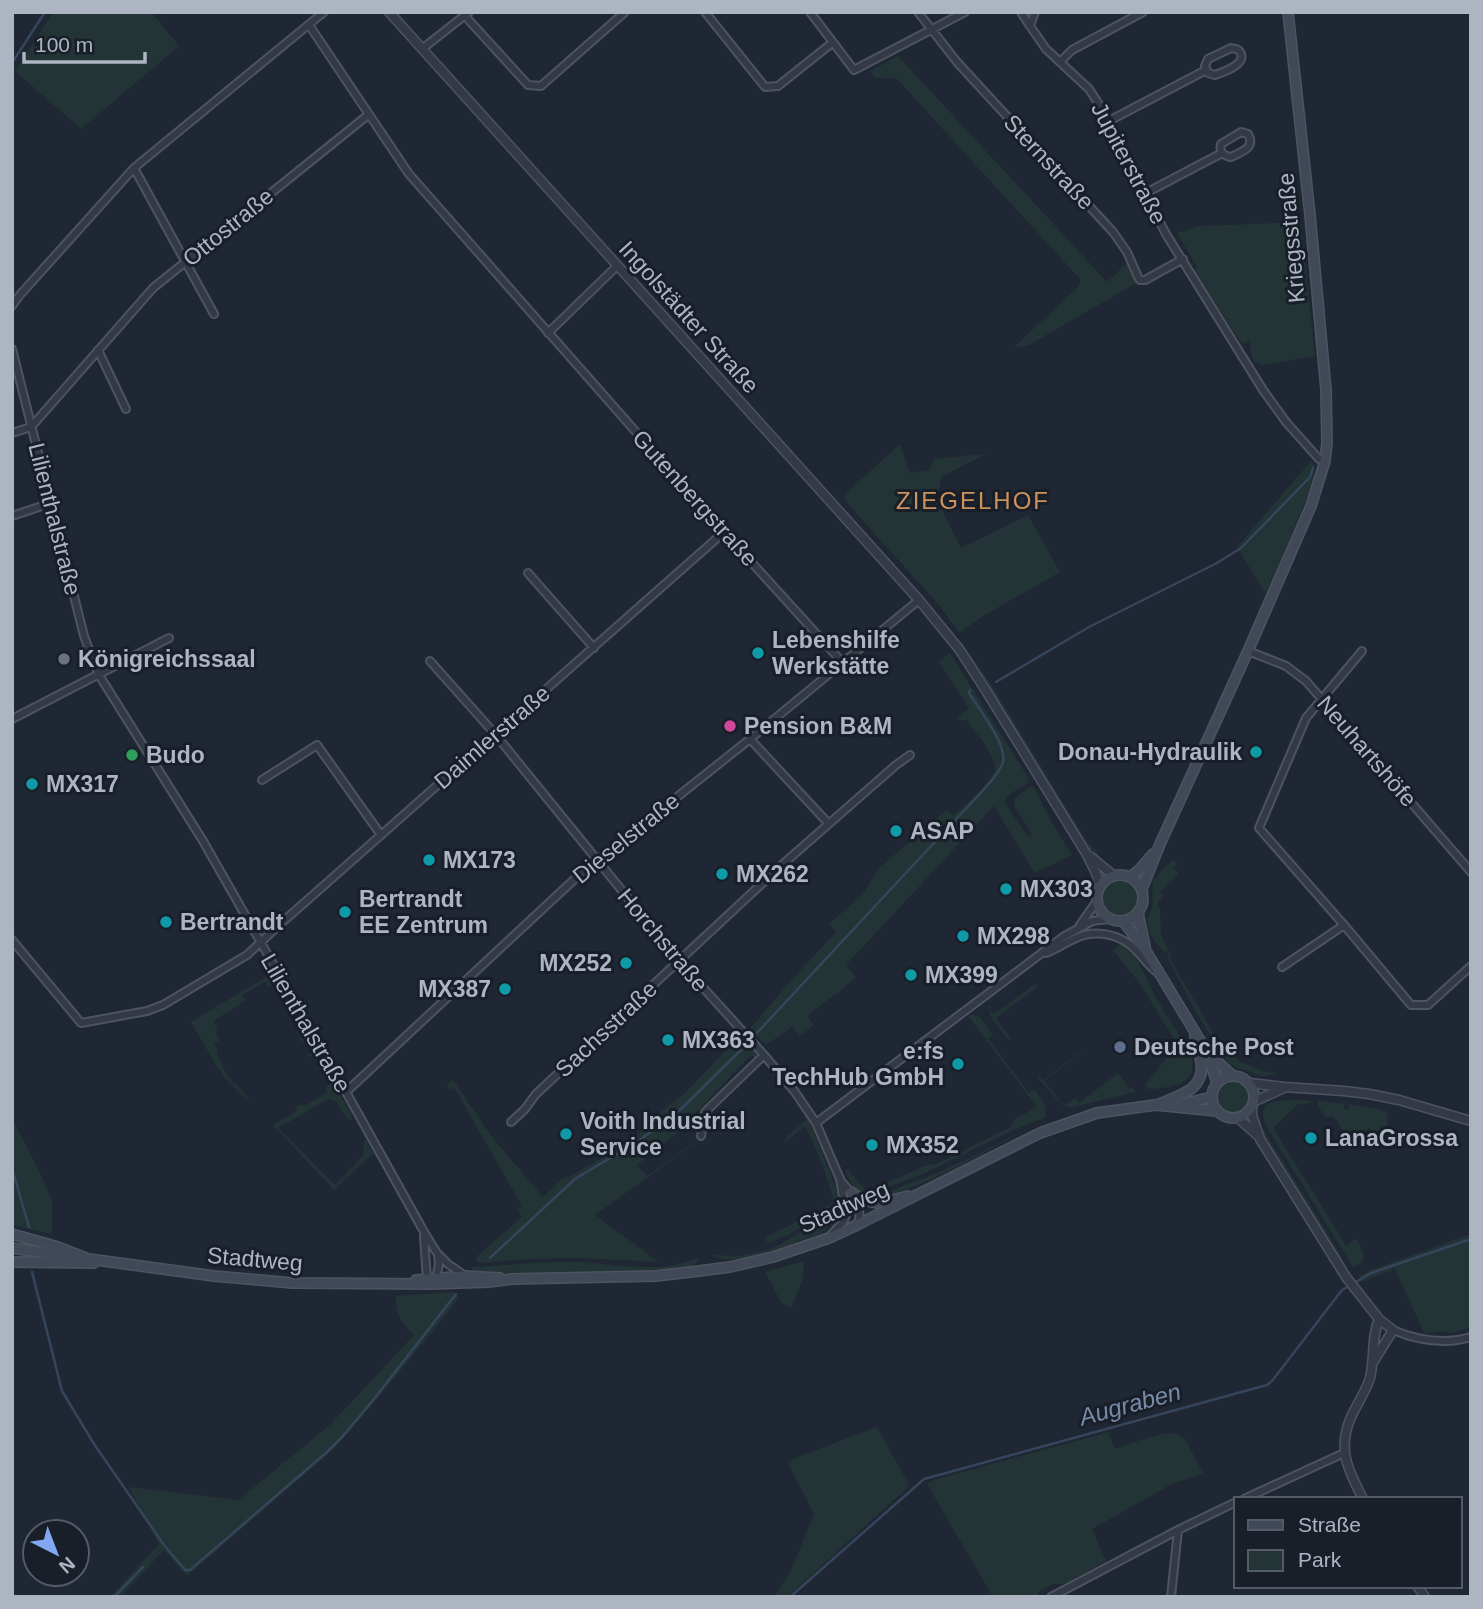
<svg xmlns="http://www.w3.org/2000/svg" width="1483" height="1609" font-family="Arial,sans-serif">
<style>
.green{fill:#233436}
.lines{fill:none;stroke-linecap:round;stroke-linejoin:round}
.stream{stroke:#35455c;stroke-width:2.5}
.minor-casing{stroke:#4d5460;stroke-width:10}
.tertiary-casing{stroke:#4d5460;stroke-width:11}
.secondary-casing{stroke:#4d5460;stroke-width:12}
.minor{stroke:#333945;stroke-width:6}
.tertiary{stroke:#333945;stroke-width:8}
.secondary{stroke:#414857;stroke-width:9}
.culture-dot{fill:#0f9aa8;stroke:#191f29;stroke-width:2.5}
.worship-dot{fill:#6b7280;stroke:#191f29;stroke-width:2.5}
.hotel-dot{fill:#d1479c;stroke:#191f29;stroke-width:2.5}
.leisure-dot{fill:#2e9e5b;stroke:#191f29;stroke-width:2.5}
.service-dot{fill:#5c6f8a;stroke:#191f29;stroke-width:2.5}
.labels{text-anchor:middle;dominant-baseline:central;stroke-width:6;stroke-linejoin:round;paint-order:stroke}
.street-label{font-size:23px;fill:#adb4c2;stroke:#191f29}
.poi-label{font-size:23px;font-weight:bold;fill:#adb4c2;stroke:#191f29;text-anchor:start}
.neighbourhood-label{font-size:24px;letter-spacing:2px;fill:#cc925e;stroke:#191f29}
.water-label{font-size:24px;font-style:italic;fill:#768aa9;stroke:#191f29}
</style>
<rect width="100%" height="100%" fill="#202734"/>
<path class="green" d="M53 12H151L179 46 81 129 15 71Z
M898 56 1107 282 1128 262 1138 282 1029 345 1013 348 1078 287 1081 280 896 78H875L870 71Z
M1301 222 1315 356 1263 365 1253 361 1249 341 1242 344 1194 270 1197 267 1177 233 1200 226Z
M900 444 910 473 929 470 934 459 986 454 941 477 937 500 961 548 1028 515 1060 572 983 616 959 633 939 605 847 503 844 495Z
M1311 461 1315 466 1312 485 1266 594 1237 547Z
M960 640 991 684 1084 837 1106 864 1104 865 1090 848 989 685 958 642Z
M950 653 1029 779 1026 784 1007 796 1005 803 1028 837 1032 834 1015 808 1014 801 1015 798 1032 786 1034 787 1050 819 1072 855 1035 873 994 806 846 965 856 978 807 1016 814 1025 800 1036 792 1027 766 1045 750 1029 788 984 836 932 829 924 863 894 879 868 947 810 953 816C964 806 994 781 995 767 995 754 974 731 966 720H956L969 708 939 662Z
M1173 859 1177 864 1173 868 1179 874 1160 892 1163 895 1157 905 1160 909 1161 935 1171 956 1169 957 1226 1055 1232 1053 1240 1062 1263 1071 1276 1073 1275 1075 1260 1076 1249 1071 1235 1067 1227 1061 1201 1021 1167 957 1169 955 1166 951 1164 952C1156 942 1144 930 1148 917 1150 912 1153 907 1153 901 1153 893 1151 888 1154 879Z
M1100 899a19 19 0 1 1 38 0a19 19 0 1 1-38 0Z
M1120 944C1140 957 1144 974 1154 994 1162 1008 1171 1022 1180 1037L1175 1041 1141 985 1113 950Z
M271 974 316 1053 310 1057 308 1055 313 1052 306 1039 301 1042 299 1039 304 1036 274 984 269 987 265 982 242 995 245 1000 239 1005 213 1021 218 1030 215 1032 220 1040 214 1043 218 1051 217 1053C221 1060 223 1069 227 1075 235 1085 247 1091 249 1102L226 1079 214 1062 191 1022Z
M1022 977 988 1003 991 1007 989 1009 994 1014 1035 984 1037 987 996 1018 1011 1039 1009 1040C1001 1029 985 1016 989 1001Z
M972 1014 980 1017 993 1035 988 1039 1029 1093 1034 1089C1041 1099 1049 1106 1044 1118L1014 1130 923 1174 864 1196C854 1190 850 1181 845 1171L847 1169 867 1192 924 1166 936 1164 1011 1127 1012 1121 1037 1107 968 1016Z
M1182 1039C1185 1046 1191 1052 1192 1060 1198 1085 1166 1089 1148 1089L1145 1085Z
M736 1040 739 1043H746L756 1055V1059L751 1055 688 1121 692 1130 689 1134 684 1127 637 1165 647 1176 695 1142V1143L595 1215 659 1262 582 1258 528 1259 479 1263 475 1258 522 1217 518 1209 522 1206 454 1087 449 1090 447 1085 453 1080 492 1137 543 1197 562 1179 571 1176 609 1154 640 1132 660 1115 659 1113 683 1095Z
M1083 1050V1051L1044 1081 1061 1102 1067 1104 1075 1099 1079 1103 1118 1073 1129 1089 1132 1087 1136 1092 1069 1108 1057 1100 1038 1078 1040 1076 1043 1080Z
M323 1064 352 1116V1119L350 1120 347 1118 336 1101 328 1099 278 1128 335 1185 363 1156 364 1140H366L373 1153 334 1190 273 1125 297 1111 295 1108 299 1105H306L326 1093 327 1086 331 1083 322 1068 317 1070V1069Z
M1218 1097a16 16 0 1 1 32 0a16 16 0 1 1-32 0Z
M1301 1100 1311 1101V1103L1298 1104 1273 1128 1346 1245 1356 1239C1362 1250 1371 1261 1353 1267L1269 1131C1251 1098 1275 1101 1301 1100Z
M1318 1101 1344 1104V1109H1349V1104L1378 1109 1387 1112 1389 1139 1380 1145 1370 1128 1349 1139 1333 1116 1326 1118 1318 1106Z
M12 1118 41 1175 52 1201V1234L12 1225Z
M808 1119 832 1177 840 1205 815 1217 790 1234 768 1243 764 1238 791 1225 834 1202C827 1176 818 1150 805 1126L785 1142 784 1141 787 1139 786 1137Z
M1037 1124 971 1160 929 1180 887 1197 872 1198 927 1177 970 1158Z
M1260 1124 1347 1265 1338 1255 1258 1125Z
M841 1210C839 1219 832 1226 824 1231 816 1236 807 1238 798 1241 776 1250 734 1268 712 1255L738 1256 768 1250 783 1243 820 1219Z
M1471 1234V1327L1451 1333 1447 1331 1424 1333 1395 1269 1360 1282V1275L1371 1270Z
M698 1257V1261L692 1266 641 1271 575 1273 512 1274 472 1270V1267C507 1266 541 1261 575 1262 616 1263 659 1276 698 1257Z
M804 1261 803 1278 791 1308 781 1302 765 1272Z
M454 1292 459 1298 387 1387 335 1448 187 1576 164 1550 120 1597H110L159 1544 129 1487 238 1500 330 1425 414 1335C400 1320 396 1317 396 1296Z
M877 1427 909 1485 906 1489 787 1597H774L790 1573 814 1514 788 1463 795 1458Z
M1109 1432 1115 1449C1128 1445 1168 1428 1179 1435 1188 1440 1197 1463 1203 1473L1170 1485 1092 1529 1106 1561 1064 1584H1053L1038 1592 1039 1597H993L927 1484 937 1479Z"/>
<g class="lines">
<path class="stream" d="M12 63 45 12
M996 682 1089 627 1217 563 1241 548 1310 477 1313 468
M754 1036 987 786C993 779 1000 772 1003 762 1007 745 981 712 971 696L969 693 970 690
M12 1168 29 1227
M490 1258 575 1179 637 1142 680 1110 745 1046
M32 1272 62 1391 94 1444 164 1545 185 1570H190L327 1452 343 1436 374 1399 456 1294
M114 1597 143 1567
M790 1597 924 1479 1267 1385 1272 1381 1342 1290 1371 1273 1471 1239"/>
<defs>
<path id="minor" d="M705 12 765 87 778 86 832 43
M810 12 854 70 965 12
M918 12 957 62 1113 232 1127 252 1138 277 1140 280H1145L1183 259
M1021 12 1030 26
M1035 12 1030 26 1046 49 1089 89 1098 103 1166 234 1263 390 1286 422 1319 459 1325 461
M465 16 528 85 541 86 625 12
M309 25 409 174 724 532 842 662
M1231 48C1235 49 1239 48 1241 54 1245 65 1223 72 1215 75L1208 73 1205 66 1208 59Z
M422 49 469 12
M1060 62 1072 50 1143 12
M1107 122 1206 70
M1241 132 1248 134C1256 148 1241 152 1231 157 1223 156 1219 151 1221 144Z
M134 168 214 314
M1144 194 1222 153
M12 306 19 296 134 168 324 12
M548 333 617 266
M12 349 84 636 99 675 203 841 346 1092 423 1230 437 1253 448 1264 464 1275
M98 350 126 409
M12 433 31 427 153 288 368 115
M12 516 51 503
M528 573 594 648
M1248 651 1286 666 1306 681 1471 872
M1362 651 1306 718 1259 828 1344 925 1411 1005H1428L1471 966
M430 661 495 734 679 961 764 1055 795 1092 816 1123 840 1179 846 1215 844 1221 831 1235
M12 719 169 638
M750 739 828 823
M262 780 317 745 381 835
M1080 925 1097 901
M12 940 81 1023 147 1011 163 1005 247 955 278 926 724 532
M1046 953C1057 949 1066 942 1076 938 1093 930 1114 933 1129 944 1140 952 1146 964 1157 972
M1282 967 1344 925
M346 1092 579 875 750 739 919 600
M511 1122 525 1109 536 1094 783 864 896 765 910 755
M816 1123 1063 937 1092 921 1109 919
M701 1136 705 1112 764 1055
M841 1181C851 1192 864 1208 858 1223
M424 1236 427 1280
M436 1279 439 1264 438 1255
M1393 1330C1419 1341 1444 1345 1471 1337
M1244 1499 1344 1453
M1051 1597 1178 1530 1236 1502
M1171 1597 1178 1530"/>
<path id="tertiary" d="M389 12 919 600 959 649 985 689 1086 853 1096 873 1100 885
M1091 857 1113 875
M1249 1083 1284 1087 1344 1091 1369 1094 1399 1100 1471 1121
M1255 1101 1284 1088
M1252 1109V1115L1260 1139 1346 1277 1379 1319 1393 1330 1372 1364
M1238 1118 1257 1135
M1363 1499C1348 1470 1337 1449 1351 1417 1357 1404 1366 1391 1370 1378 1375 1358 1371 1338 1379 1319
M1417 1586 1425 1597"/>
<path id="secondary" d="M1097 898a23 23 0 1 1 46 0a23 23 0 1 1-46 0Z
M1130 877 1139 870 1153 854
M1142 889 1160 844 1248 651 1311 506 1325 461 1327 443 1326 390 1310 215 1288 12
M1138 913 1145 946
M1123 921 1146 951 1207 1052 1217 1083
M1209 1054 1233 1076
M1212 1097a21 21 0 1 1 42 0a21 21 0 1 1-42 0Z
M1159 1104C1178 1096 1206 1090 1201 1062 1199 1052 1195 1045 1195 1035
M1183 1104 1212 1097
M851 1192C873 1209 883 1202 908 1196
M12 1234 58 1247 89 1259 214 1276 292 1283 432 1284 489 1282 512 1279 655 1276 691 1272 730 1267 773 1257 829 1238 857 1225 1040 1133 1097 1113 1155 1105 1217 1111
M12 1248 73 1257
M12 1262 94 1263
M416 1280 466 1276 500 1278"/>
</defs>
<use href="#minor" class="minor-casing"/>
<use href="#tertiary" class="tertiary-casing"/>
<use href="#secondary" class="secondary-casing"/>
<use href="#minor" class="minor"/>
<use href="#tertiary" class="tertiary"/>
<use href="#secondary" class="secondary"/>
</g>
<g class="culture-dot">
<circle cx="758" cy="653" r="7"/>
<circle cx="1256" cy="752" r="7"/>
<circle cx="32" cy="784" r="7"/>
<circle cx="896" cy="831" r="7"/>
<circle cx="429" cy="860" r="7"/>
<circle cx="722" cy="874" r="7"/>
<circle cx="1006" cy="889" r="7"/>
<circle cx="345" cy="912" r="7"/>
<circle cx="166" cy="922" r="7"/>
<circle cx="963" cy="936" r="7"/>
<circle cx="626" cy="963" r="7"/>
<circle cx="911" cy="975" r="7"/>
<circle cx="505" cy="989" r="7"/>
<circle cx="668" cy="1040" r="7"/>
<circle cx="958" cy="1064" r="7"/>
<circle cx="566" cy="1134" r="7"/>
<circle cx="1311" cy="1138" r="7"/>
<circle cx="872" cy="1145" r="7"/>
</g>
<circle class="worship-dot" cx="64" cy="659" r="7"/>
<circle class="hotel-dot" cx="730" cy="726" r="7"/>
<circle class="leisure-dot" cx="132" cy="755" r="7"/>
<circle class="service-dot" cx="1120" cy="1047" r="7"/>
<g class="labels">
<g class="street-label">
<text transform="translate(1049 162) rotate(47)">Sternstraße</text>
<text transform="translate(1129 163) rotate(62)">Jupiterstraße</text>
<text transform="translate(228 227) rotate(-39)">Ottostraße</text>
<text transform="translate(1291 238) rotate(-95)">Kriegsstraße</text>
<text transform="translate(689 317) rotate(48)">Ingolstädter Straße</text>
<text transform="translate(695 498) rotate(48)">Gutenbergstraße</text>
<text transform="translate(55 519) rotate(76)">Lilienthalstraße</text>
<text transform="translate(492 737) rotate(-41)">Daimlerstraße</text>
<text transform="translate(1367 751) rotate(49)">Neuhartshöfe</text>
<text transform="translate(626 838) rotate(-39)">Dieselstraße</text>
<text transform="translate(663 940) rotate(50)">Horchstraße</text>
<text transform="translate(306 1023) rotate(60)">Lilienthalstraße</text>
<text transform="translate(606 1029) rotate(-43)">Sachsstraße</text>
<text transform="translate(844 1207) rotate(-24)">Stadtweg</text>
<text transform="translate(255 1259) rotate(5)">Stadtweg</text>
</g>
<g class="poi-label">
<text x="772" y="640">Lebenshilfe<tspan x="772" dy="26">Werkstätte</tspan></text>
<text x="78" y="659">Königreichssaal</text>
<text x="744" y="726">Pension B&amp;M</text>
<text x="1242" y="752" text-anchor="end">Donau-Hydraulik</text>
<text x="146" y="755">Budo</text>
<text x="46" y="784">MX317</text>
<text x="910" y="831">ASAP</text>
<text x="443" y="860">MX173</text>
<text x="736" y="874">MX262</text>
<text x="1020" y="889">MX303</text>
<text x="359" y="899">Bertrandt<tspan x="359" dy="26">EE Zentrum</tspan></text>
<text x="180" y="922">Bertrandt</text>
<text x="977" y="936">MX298</text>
<text x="612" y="963" text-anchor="end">MX252</text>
<text x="925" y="975">MX399</text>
<text x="491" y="989" text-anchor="end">MX387</text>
<text x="682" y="1040">MX363</text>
<text x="1134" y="1047">Deutsche Post</text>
<text x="944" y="1051" text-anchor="end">e:fs<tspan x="944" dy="26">TechHub GmbH</tspan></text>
<text x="580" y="1121">Voith Industrial<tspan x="580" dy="26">Service</tspan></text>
<text x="1325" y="1138">LanaGrossa</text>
<text x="886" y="1145">MX352</text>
</g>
<g class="neighbourhood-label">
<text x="973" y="500">ZIEGELHOF</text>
</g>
<g class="water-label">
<text transform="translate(1130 1404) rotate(-15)">Augraben</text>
</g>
</g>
<rect width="1483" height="1609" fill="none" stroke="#adb4c2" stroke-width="28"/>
<rect x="1234" y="1497" width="228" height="91" fill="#191f29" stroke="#545b66" stroke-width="2"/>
<rect x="1248" y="1520" width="35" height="10" fill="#414857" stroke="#545b66" stroke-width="2"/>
<text x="1298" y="1532" font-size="21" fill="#adb4c2">Straße</text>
<rect x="1248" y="1550" width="35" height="21" fill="#233436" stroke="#545b66" stroke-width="2"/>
<text x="1298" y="1567" font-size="21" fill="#adb4c2">Park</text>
<g transform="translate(56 1553) rotate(138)"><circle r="33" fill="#191f29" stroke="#545b66" stroke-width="2"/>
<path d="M0-5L12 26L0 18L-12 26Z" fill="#82a8f1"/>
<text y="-10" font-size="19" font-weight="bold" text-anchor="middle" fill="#adb4c2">N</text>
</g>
<path d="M24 52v10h121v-10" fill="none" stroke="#adb4c2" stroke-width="3.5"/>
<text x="35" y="52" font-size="21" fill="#adb4c2" stroke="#191f29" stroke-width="5" paint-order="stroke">100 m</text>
</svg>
